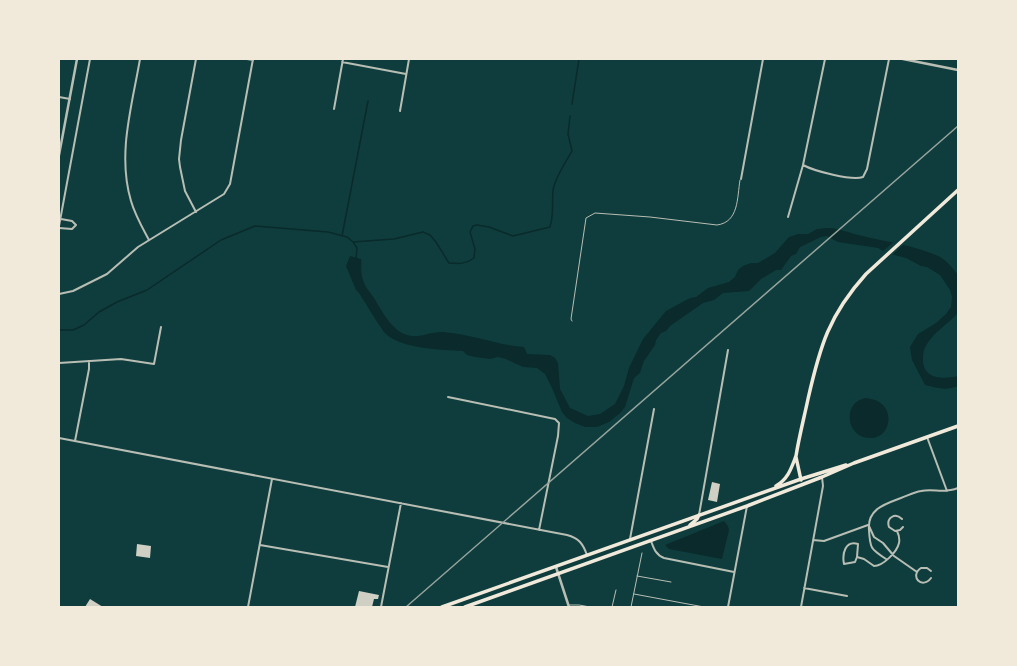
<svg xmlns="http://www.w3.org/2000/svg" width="1017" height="666" font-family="Manrope,sans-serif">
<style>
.water{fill:#0a2a2b}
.pier{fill:#0f3d3e}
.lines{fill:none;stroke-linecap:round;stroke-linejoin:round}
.stream{stroke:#0a2a2b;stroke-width:1.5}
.building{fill:#cfcfc3}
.service{stroke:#b8beb3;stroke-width:1}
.minor{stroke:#b8beb3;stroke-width:2}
.tertiary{stroke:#b8beb3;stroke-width:2.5}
.primary{stroke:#f1e9da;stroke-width:3.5}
.rail{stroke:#97a49c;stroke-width:1.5}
</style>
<rect width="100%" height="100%" fill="#0f3d3e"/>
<path class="water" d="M828 228C840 228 851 234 863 236 887 242 916 246 938 256 944 258 954 269 958 275V313C948 324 934 332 927 344 923 350 923 355 923 362 925 380 944 379 958 376V386C946 391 937 388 925 385L912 360 910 347 918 334 936 323 946 314 951 307 952 297 950 290 940 275 927 267 921 266 906 258 887 253 878 248 838 242 827 236 821 237 800 247 796 254 791 256 781 270H776L761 279 749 291 723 293 714 300 703 303 670 326 666 331 661 333 656 340 655 345 644 361 640 373 634 378 625 407 620 413 609 422 597 427H585L575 423 567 418 562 412 552 388 545 374 537 368 523 367 506 359 498 357 490 359 475 357 467 355 463 351C442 350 399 349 384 332 375 320 367 305 359 293L356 290 346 266 350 256 361 259C362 266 360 272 363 280 365 287 370 292 374 298 381 310 392 331 407 335 419 339 431 331 443 332 471 334 497 345 524 347L527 354 550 355 555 358 558 363 560 389 570 408 588 416 600 414 615 404 624 386 629 368 643 339 666 311 690 298 696 297 708 288 729 282 735 277 738 270 743 266 751 263H758L775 253 789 237 798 234H808L817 229Z
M866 398C898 401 892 437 872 438 846 440 841 402 866 398Z
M724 521 728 526 729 530 722 559 669 549 665 545Z"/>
<path class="pier" d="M895 241 904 244 891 256 882 252Z"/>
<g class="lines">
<path class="stream" d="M572 104 579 59
M342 236 368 101
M353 242 394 239 423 232 430 235 436 242 449 263C459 264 466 264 474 258L475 249 470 232 473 226 477 225 489 227 513 236 550 227C554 215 552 202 553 190 555 178 566 161 572 151L568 134 570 116
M59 330H73L84 325 99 312 117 302 147 290 221 240 255 226 328 232 347 237 353 242 357 248 356 259"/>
</g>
<path class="building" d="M712 482 720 484 717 502 708 500Z
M137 544 151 546 150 558 136 556Z
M359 591 379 595 378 599H374L372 607H355Z
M90 599 103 607H85Z"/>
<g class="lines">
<path class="service" d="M572 321 571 319 586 218 595 213 650 217 717 225C739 222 737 198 740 180
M637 576 671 582
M634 594 704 607
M569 605H579L590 607
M612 607 616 590
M631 607 642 553"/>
<path class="minor" d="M140 59C132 106 117 154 131 201 135 215 142 227 149 240
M247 59 253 60
M342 62 406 74
M59 97 70 99
M334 109 343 59
M400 111 409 59
M803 165C814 171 852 181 863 177L867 169 889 59
M741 179 763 59
M196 212 185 191 180 167 179 159 181 140 196 59
M788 217 803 165 825 59
M59 226 90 59
M59 228 72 229 76 225 72 221 61 219
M59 294 73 291 107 274 138 247 224 194 230 184 253 59
M59 363 121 359 154 364 161 327
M448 397 550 418 555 419 559 423 558 436 539 530
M927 437 947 491
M59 438 567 535C579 538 583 544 587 555
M75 441 89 369V361
M699 515 728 350
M902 519C895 512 886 518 889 527L895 531 900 530 903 527
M869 526 874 537 883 543 894 556 917 572
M630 539 654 409
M813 540 824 541 868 525
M651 541C654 549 656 555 664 558L734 572
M260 545 388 567
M857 557 855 562 844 564C842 554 845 540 858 544L857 557 864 559 874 566C883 566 897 552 899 543 900 538 899 535 897 531
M886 559C871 549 870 549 869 530 867 509 885 504 901 498 907 496 914 492 921 491 934 488 943 494 958 488
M931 578C922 590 909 576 921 568H927L931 571
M804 588 847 596
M248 607 272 479
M381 607 401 503
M728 607 747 506
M801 607 823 486 822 477"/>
<path class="tertiary" d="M903 59 958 70
M59 155 77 59
M556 567 569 607"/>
<path class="primary" d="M796 457 801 480
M776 486C788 479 791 469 796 456 799 437 804 418 808 399 820 346 829 315 866 274L958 190
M690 525 697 519 699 515
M442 607 801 479 846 465
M465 607 747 506 822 477 854 463 958 426"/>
<path class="rail" d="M406 607 958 126"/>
</g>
<rect width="1017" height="666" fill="none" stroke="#f1e9da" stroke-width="120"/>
</svg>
